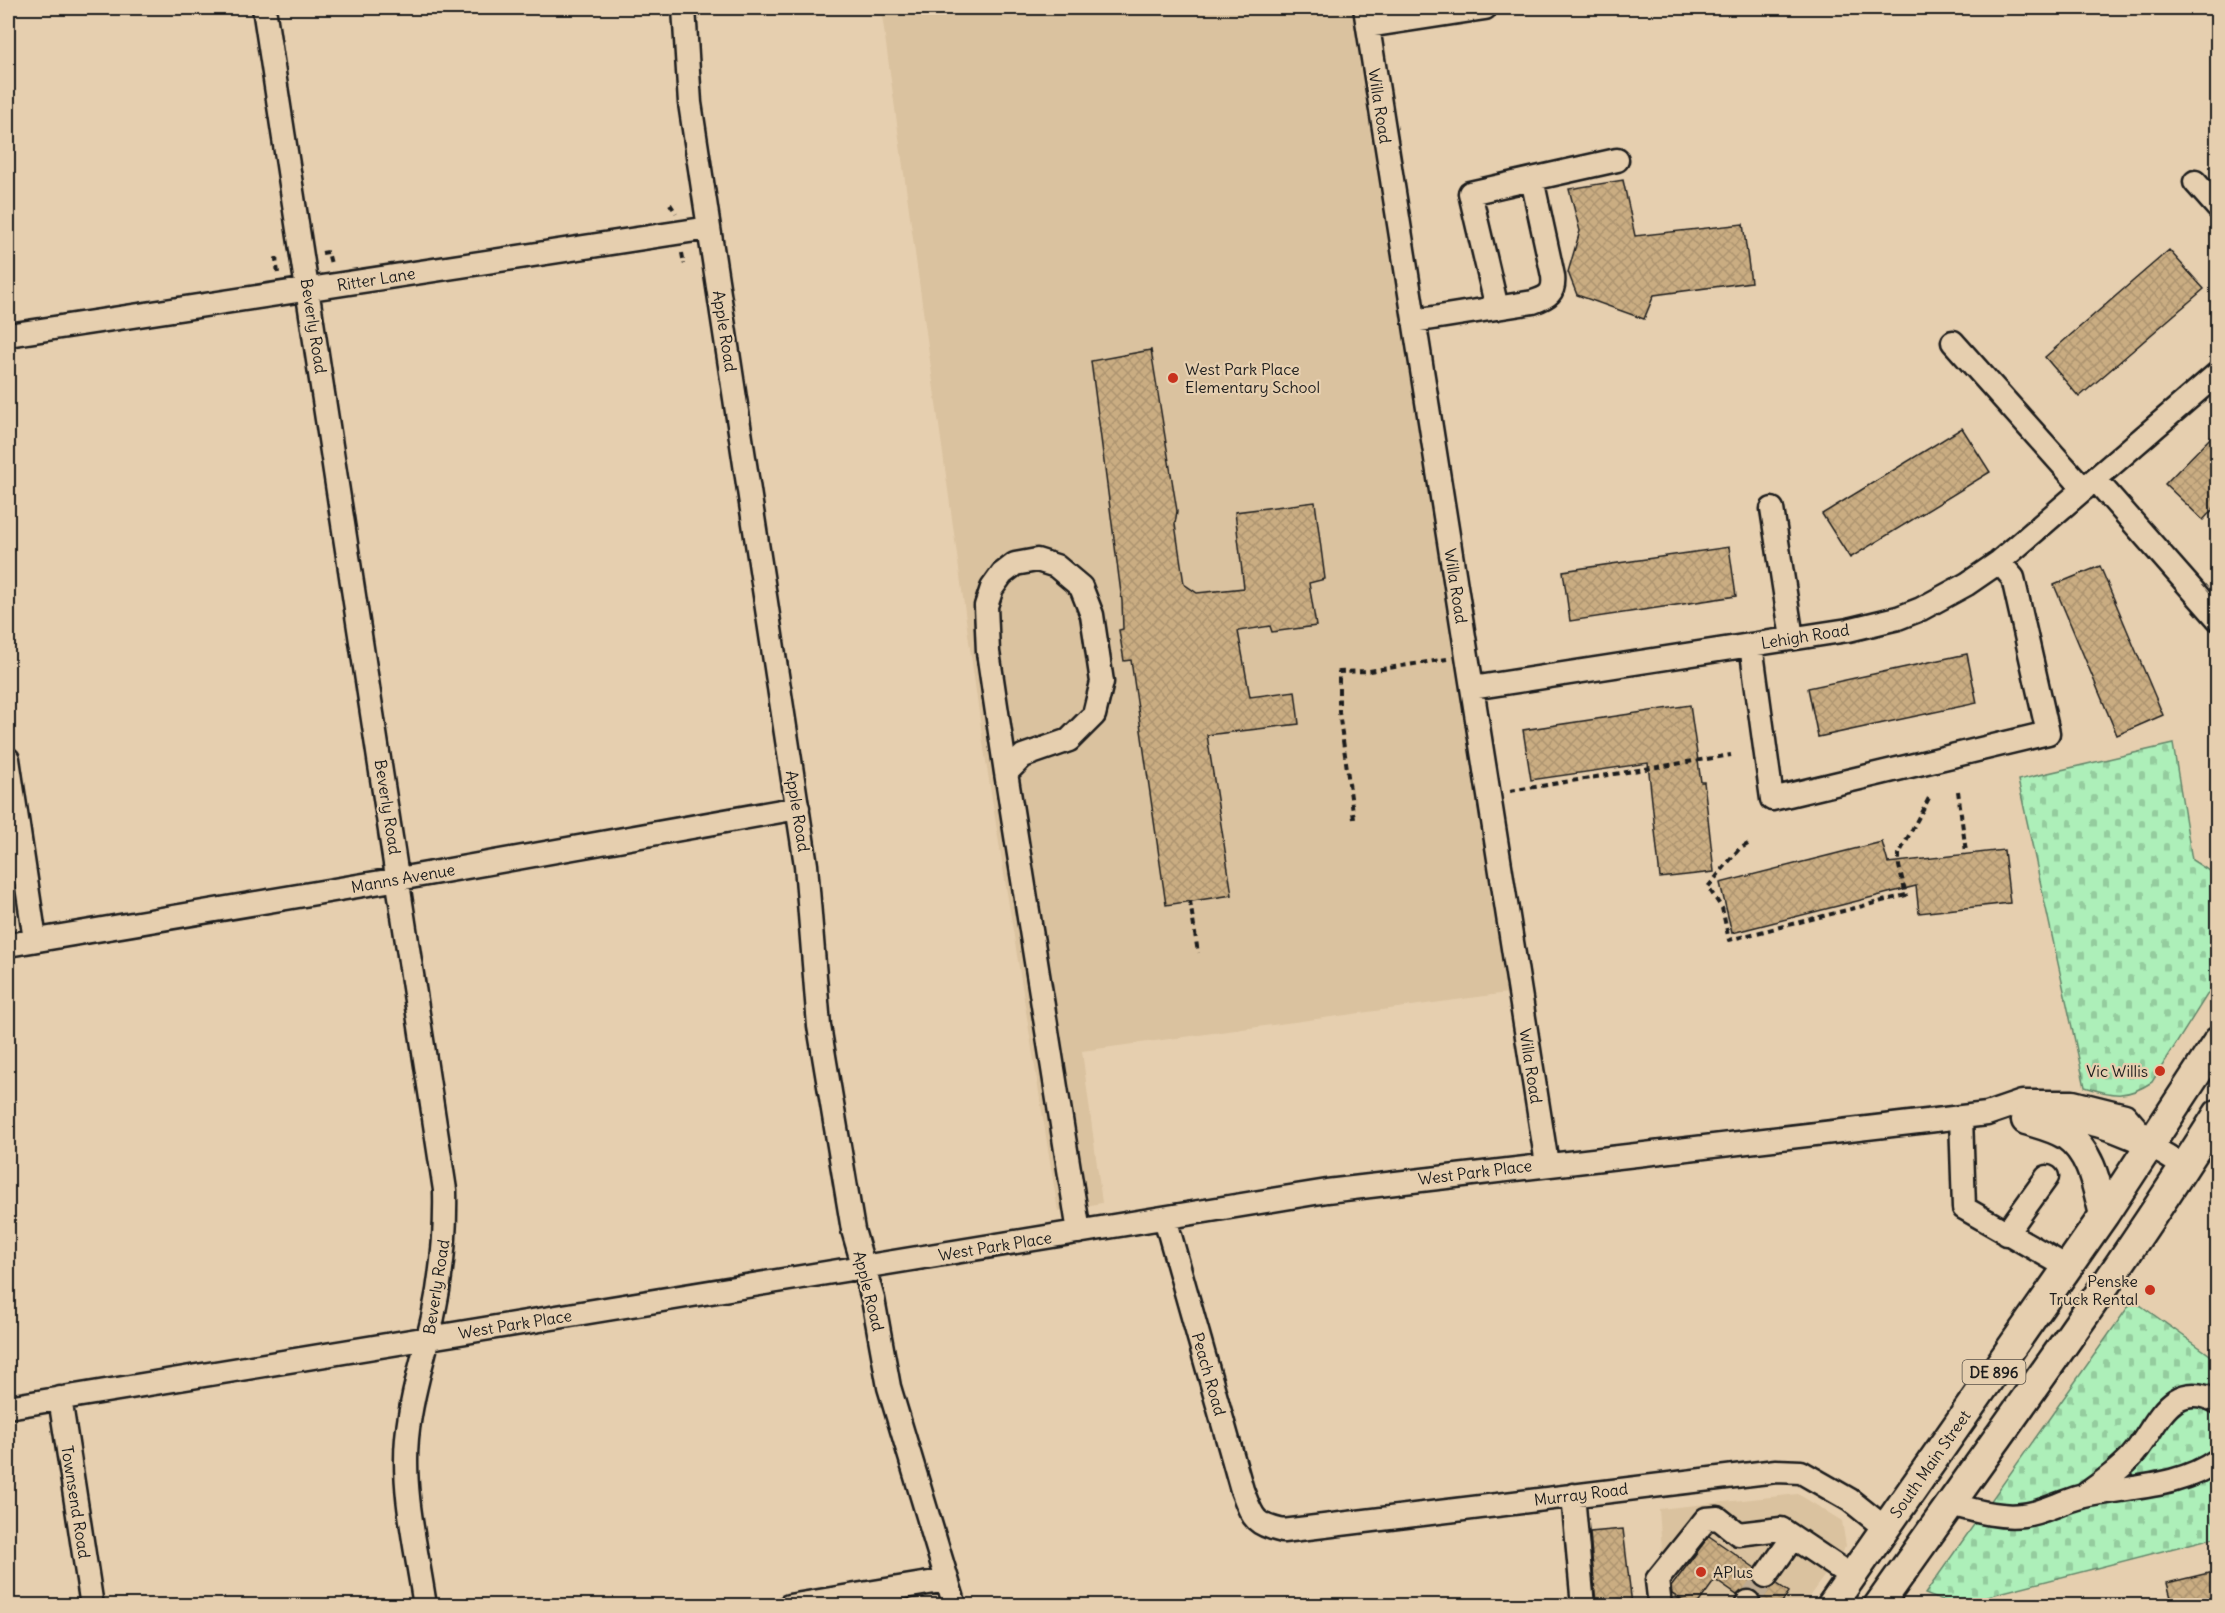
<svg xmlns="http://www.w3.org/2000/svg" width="2225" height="1613" font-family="Delius,sans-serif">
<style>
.built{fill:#dac29f}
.cemetery{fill:url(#cemetery-stones);stroke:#64866a;stroke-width:1.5}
.building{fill:url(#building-cross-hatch);stroke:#1c1c1c;stroke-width:1.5}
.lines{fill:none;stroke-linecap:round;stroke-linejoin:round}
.minor-tunnel{stroke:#beab92;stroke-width:22;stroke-dasharray:22 11;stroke-linecap:butt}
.minor-casing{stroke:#1c1c1c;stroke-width:27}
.major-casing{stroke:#1c1c1c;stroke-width:33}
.path{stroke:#1c1c1c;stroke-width:4;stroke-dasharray:6 4.5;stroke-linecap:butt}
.minor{stroke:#e6cfaf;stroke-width:22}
.major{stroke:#e6cfaf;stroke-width:28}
.poi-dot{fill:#c8321e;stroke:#e6cfaf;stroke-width:2}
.labels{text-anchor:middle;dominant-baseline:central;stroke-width:4.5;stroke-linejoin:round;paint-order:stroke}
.shield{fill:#e6cfaf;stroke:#595248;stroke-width:1.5}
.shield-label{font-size:15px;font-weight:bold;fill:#1c1c1c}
.street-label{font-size:16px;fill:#1c1c1c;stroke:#e6cfaf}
.poi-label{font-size:16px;fill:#1c1c1c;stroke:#e6cfaf;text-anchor:start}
</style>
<defs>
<pattern id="cemetery-stones" width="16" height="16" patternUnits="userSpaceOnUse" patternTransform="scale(1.5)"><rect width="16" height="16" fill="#adefb9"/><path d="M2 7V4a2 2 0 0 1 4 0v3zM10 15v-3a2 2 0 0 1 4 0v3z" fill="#94cc9e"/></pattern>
<pattern id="building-cross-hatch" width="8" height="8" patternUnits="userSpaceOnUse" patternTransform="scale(1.5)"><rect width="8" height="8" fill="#caad82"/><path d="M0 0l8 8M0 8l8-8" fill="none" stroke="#ad9470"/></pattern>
</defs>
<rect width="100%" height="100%" fill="#e6cfaf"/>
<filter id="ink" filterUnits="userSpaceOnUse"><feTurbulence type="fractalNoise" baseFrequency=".0167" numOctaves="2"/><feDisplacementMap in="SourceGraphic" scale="12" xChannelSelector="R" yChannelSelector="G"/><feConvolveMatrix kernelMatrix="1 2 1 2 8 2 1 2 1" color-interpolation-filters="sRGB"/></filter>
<g filter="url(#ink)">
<path class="built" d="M881 8H1358L1507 993 1082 1051 1102 1203 1058 1211 984 749Z
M1798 1494 1842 1521 1846 1546 1803 1605H1666L1659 1509Z"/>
<path class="cemetery" d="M2173 744 2192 860 2217 876V979L2152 1082C2126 1099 2113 1096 2085 1087L2018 780Z
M2133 1300 2217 1360V1537L1953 1605 1925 1594Z"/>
<path class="building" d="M1623 180 1635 236 1743 224 1751 282 1654 295 1644 319 1577 295 1568 272 1580 231 1569 189Z
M2169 250 2204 289 2079 397 2045 357Z
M1151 350 1177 511 1175 524 1184 584 1197 593 1244 588 1235 512 1315 502 1325 579 1309 583 1316 626 1272 632 1270 626 1238 631 1250 697 1295 691 1299 724 1207 735 1232 895 1166 905 1131 660 1124 661 1119 630 1123 629 1122 601 1091 361Z
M1962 428 1990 472 1850 558 1822 514Z
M2217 431V505L2203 520 2165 484Z
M1729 547 1736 596 1570 621 1563 571Z
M2100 566 2163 715 2117 735 2054 585Z
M1967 654 1977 703 1818 737 1808 688Z
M1690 705 1701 782H1704L1714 872 1660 878 1648 763 1531 780 1523 730Z
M1882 842 1888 863 2004 850 2010 903 1919 913 1916 886 1732 933 1720 883Z
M1623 1529 1632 1605H1596L1590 1532Z
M1709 1536 1755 1568 1754 1581 1759 1587 1771 1588 1777 1584 1789 1592 1780 1605H1761L1760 1595 1755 1590 1747 1589 1737 1595 1715 1580 1697 1605H1689L1672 1594 1671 1587Z
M2217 1571V1605H2173L2167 1583Z"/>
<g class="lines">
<path class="minor-tunnel" d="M1748 1602 1766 1576"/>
<defs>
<path id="minor" d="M264 8 445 1190C446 1233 442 1275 433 1317 424 1357 411 1396 407 1438 402 1493 417 1551 425 1606
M684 8 690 103 806 865 819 1026 853 1230 873 1299 889 1387 955 1606
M1365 8 1547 1164
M1368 26 1485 8
M2195 182 2218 208
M1497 308 1470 193 1532 179
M1414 321 1533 302C1548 297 1555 293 1553 276L1532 179 1617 160
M8 335 709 228
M1953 342 2084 489
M2095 479 2218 619
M1772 509 1792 638
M1751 645 1772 799 2048 733 2013 578 1999 562
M1472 688 1848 630 1898 618 1921 609 1967 584 1999 562 2218 373
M8 759 35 940
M1006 773 1023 756 1069 740 1094 715 1102 682 1092 615 1081 587 1056 566 1037 560 1015 564 1002 574 992 588 986 606 988 652 1006 773 1079 1232
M8 945 399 879 798 808
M1961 1117 1964 1208 2067 1267
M2039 1119C2091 1115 2142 1139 2185 1167
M1165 1218 1242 1490C1253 1518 1253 1524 1283 1531L1776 1471 1801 1472 1850 1500 1885 1528
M2006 1234 2047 1177
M60 1398 92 1606
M8 1407 1327 1191 1987 1114 2022 1102H2073L2125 1115 2150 1144
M1573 1495 1583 1606
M2085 1495C2101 1483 2119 1471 2132 1456 2157 1428 2169 1376 2218 1402
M1950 1504C1973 1510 1998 1518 2023 1515 2042 1513 2061 1502 2080 1497 2127 1486 2177 1489 2218 1460
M1766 1576 1793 1537
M789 1606 947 1580
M1660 1606 1657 1580 1706 1519 1718 1518 1738 1534 1781 1529 1851 1576
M1746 1606 1748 1602"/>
<path id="major" d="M2026 1120C2039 1124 2055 1128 2066 1135 2092 1153 2097 1187 2104 1215
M1831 1606 2104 1215 2218 1041
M1878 1606C1993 1443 2112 1283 2218 1114"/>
</defs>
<use href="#minor" class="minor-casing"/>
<use href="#major" class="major-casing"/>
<path class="path" d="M670 204 676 213
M322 253 328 252 331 264
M682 253 684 264
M278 273 276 259H282
M1510 791 1731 755
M1958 791 1966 852
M1354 819 1339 712V672L1369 671 1447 659
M1748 844 1739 849 1708 887 1722 908 1729 940 1906 895 1899 866V854L1929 798
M1190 901 1198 953"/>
<use href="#minor" class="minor"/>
<use href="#major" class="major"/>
</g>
</g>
<g class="poi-dot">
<circle cx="1173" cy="378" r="6"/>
<circle cx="2160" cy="1071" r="6"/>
<circle cx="2150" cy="1290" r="6"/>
<circle cx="1701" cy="1572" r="6"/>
</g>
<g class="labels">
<rect class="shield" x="1962.5" y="1360" width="63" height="24" rx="4.5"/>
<g class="shield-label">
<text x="1994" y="1372">DE 896</text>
</g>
<g class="street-label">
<text transform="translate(1380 106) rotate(81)">Willa Road</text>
<text transform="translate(376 279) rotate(-9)">Ritter Lane</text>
<text transform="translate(314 326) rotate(81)">Beverly Road</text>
<text transform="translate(725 331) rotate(81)">Apple Road</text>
<text transform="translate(1456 586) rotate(81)">Willa Road</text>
<text transform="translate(1805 636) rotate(-9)">Lehigh Road</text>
<text transform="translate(388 807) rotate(81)">Beverly Road</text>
<text transform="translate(798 811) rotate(81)">Apple Road</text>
<text transform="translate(403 878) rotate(-10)">Manns Avenue</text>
<text transform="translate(1531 1066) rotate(81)">Willa Road</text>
<text transform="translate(1475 1172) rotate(-7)">West Park Place</text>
<text transform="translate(995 1246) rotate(-9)">West Park Place</text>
<text transform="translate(436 1287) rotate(-81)">Beverly Road</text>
<text transform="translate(869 1291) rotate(76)">Apple Road</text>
<text transform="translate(515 1324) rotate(-9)">West Park Place</text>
<text transform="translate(1209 1374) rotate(74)">Peach Road</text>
<text transform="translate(1930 1464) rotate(-55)">South Main Street</text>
<text transform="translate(1581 1494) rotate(-7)">Murray Road</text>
<text transform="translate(76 1502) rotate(81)">Townsend Road</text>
</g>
<g class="poi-label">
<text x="1185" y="369">West Park Place<tspan x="1185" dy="18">Elementary School</tspan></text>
<text x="2148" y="1071" text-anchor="end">Vic Willis</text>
<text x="2138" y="1281" text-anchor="end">Penske<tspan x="2138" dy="18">Truck Rental</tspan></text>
<text x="1713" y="1572">APlus</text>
</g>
</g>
<rect width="2225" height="1613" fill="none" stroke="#e6cfaf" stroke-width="30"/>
<rect x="15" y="15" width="2195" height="1583" fill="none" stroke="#1c1c1c" stroke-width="2" filter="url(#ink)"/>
</svg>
